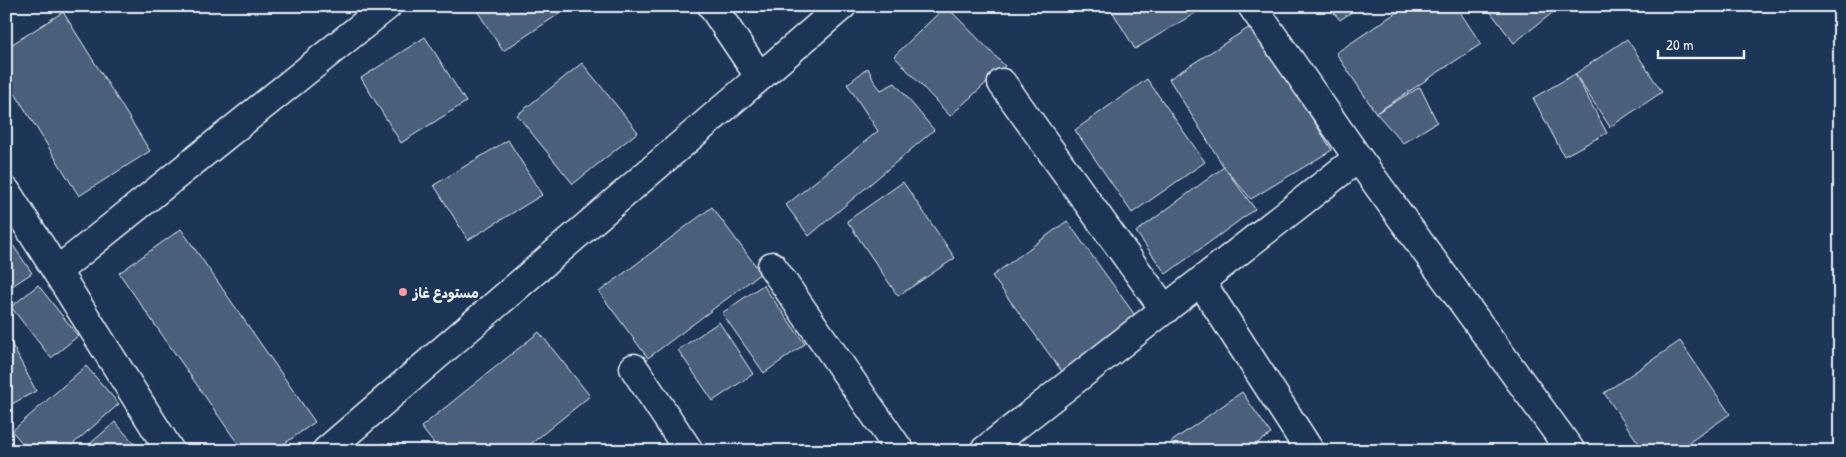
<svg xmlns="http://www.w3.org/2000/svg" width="1846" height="457" font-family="'Patrick Hand','Playpen Sans Arabic',sans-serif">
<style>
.building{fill:#495e7a;stroke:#e8f1f8}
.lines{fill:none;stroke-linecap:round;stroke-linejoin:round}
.minor-casing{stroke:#e8f1f8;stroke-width:31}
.secondary-casing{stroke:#e8f1f8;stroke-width:31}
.minor{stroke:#1d3557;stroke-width:28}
.secondary{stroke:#1d3557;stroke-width:28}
.poi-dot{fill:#ff9aa2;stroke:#1d3557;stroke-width:2}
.labels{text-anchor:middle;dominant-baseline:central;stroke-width:5;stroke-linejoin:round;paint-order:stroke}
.poi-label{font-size:14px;font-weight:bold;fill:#e8f1f8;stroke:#1d3557;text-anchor:start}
</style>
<rect width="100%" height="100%" fill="#1d3557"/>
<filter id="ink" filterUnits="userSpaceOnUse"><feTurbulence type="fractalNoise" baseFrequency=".02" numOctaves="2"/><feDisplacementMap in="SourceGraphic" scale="10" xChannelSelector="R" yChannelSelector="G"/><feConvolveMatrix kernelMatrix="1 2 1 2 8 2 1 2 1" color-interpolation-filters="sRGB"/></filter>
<g filter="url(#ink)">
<path class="building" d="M474 6H554L559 14 503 51Z
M946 6 1005 66 950 116 894 56Z
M1109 6H1207L1135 49Z
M1328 6H1360L1340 20Z
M1406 6H1456L1481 44 1376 113 1336 53Z
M1486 6H1561L1514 43Z
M63 12 150 151 79 196 6 79V48Z
M1253 25 1332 150 1251 199 1224 167 1169 79Z
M425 37 466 102 401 143 361 78Z
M1627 39 1662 92 1610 127 1575 74Z
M582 63 638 132 573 184 517 115Z
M868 68 874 81 881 90 895 83 934 130 809 236 786 205 878 131 847 84Z
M1575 74 1607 133 1564 156 1533 98Z
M1147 79 1205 162 1132 213 1075 130Z
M1420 87 1437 122 1403 143 1376 113Z
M508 140 542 195 468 240 434 185Z
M1224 167 1255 209 1166 274 1136 232Z
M903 182 955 258 898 296 847 221Z
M712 207 761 273 648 358 599 292Z
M1067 221 1137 318 1063 373 992 276Z
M181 229 315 422 274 451H243L119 273Z
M6 235 32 273 6 290Z
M38 285 78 336 51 358 11 307Z
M763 285 805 344 764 373 722 313Z
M719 322 753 374 713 401 678 350Z
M539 332 590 396 522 451H440L421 427Z
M6 333 36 391 6 407Z
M1680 341 1730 414 1677 451H1644L1604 393Z
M86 366 119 404 65 451H29L12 431Z
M1242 392 1271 434 1246 451H1177L1171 442Z
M115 422 141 451H82Z
M384 443 390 451H372Z"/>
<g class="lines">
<defs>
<path id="minor" d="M712 6 759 76
M1252 6 1358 158 1571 451
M1002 83 1165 310
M772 266 900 451
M57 271 387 6
M1201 282 1310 451
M634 368 689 451
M326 451 842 6
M984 451 1358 158"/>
<path id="secondary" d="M6 191 170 451"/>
</defs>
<use href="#minor" class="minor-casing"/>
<use href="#secondary" class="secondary-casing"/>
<use href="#minor" class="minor"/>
<use href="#secondary" class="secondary"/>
</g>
</g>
<circle class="poi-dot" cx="403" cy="292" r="5"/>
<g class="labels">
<g class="poi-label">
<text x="413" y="292">مستودع غاز</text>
</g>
</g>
<rect width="1846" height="457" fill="none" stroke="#1d3557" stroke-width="25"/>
<rect x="12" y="12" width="1821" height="432" fill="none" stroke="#e8f1f8" stroke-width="2" filter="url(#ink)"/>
<path d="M1658 50v8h86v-8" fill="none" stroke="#e8f1f8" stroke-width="2.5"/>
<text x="1666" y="50" font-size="15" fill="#e8f1f8" stroke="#1d3557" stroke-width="4" paint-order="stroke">20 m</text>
</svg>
